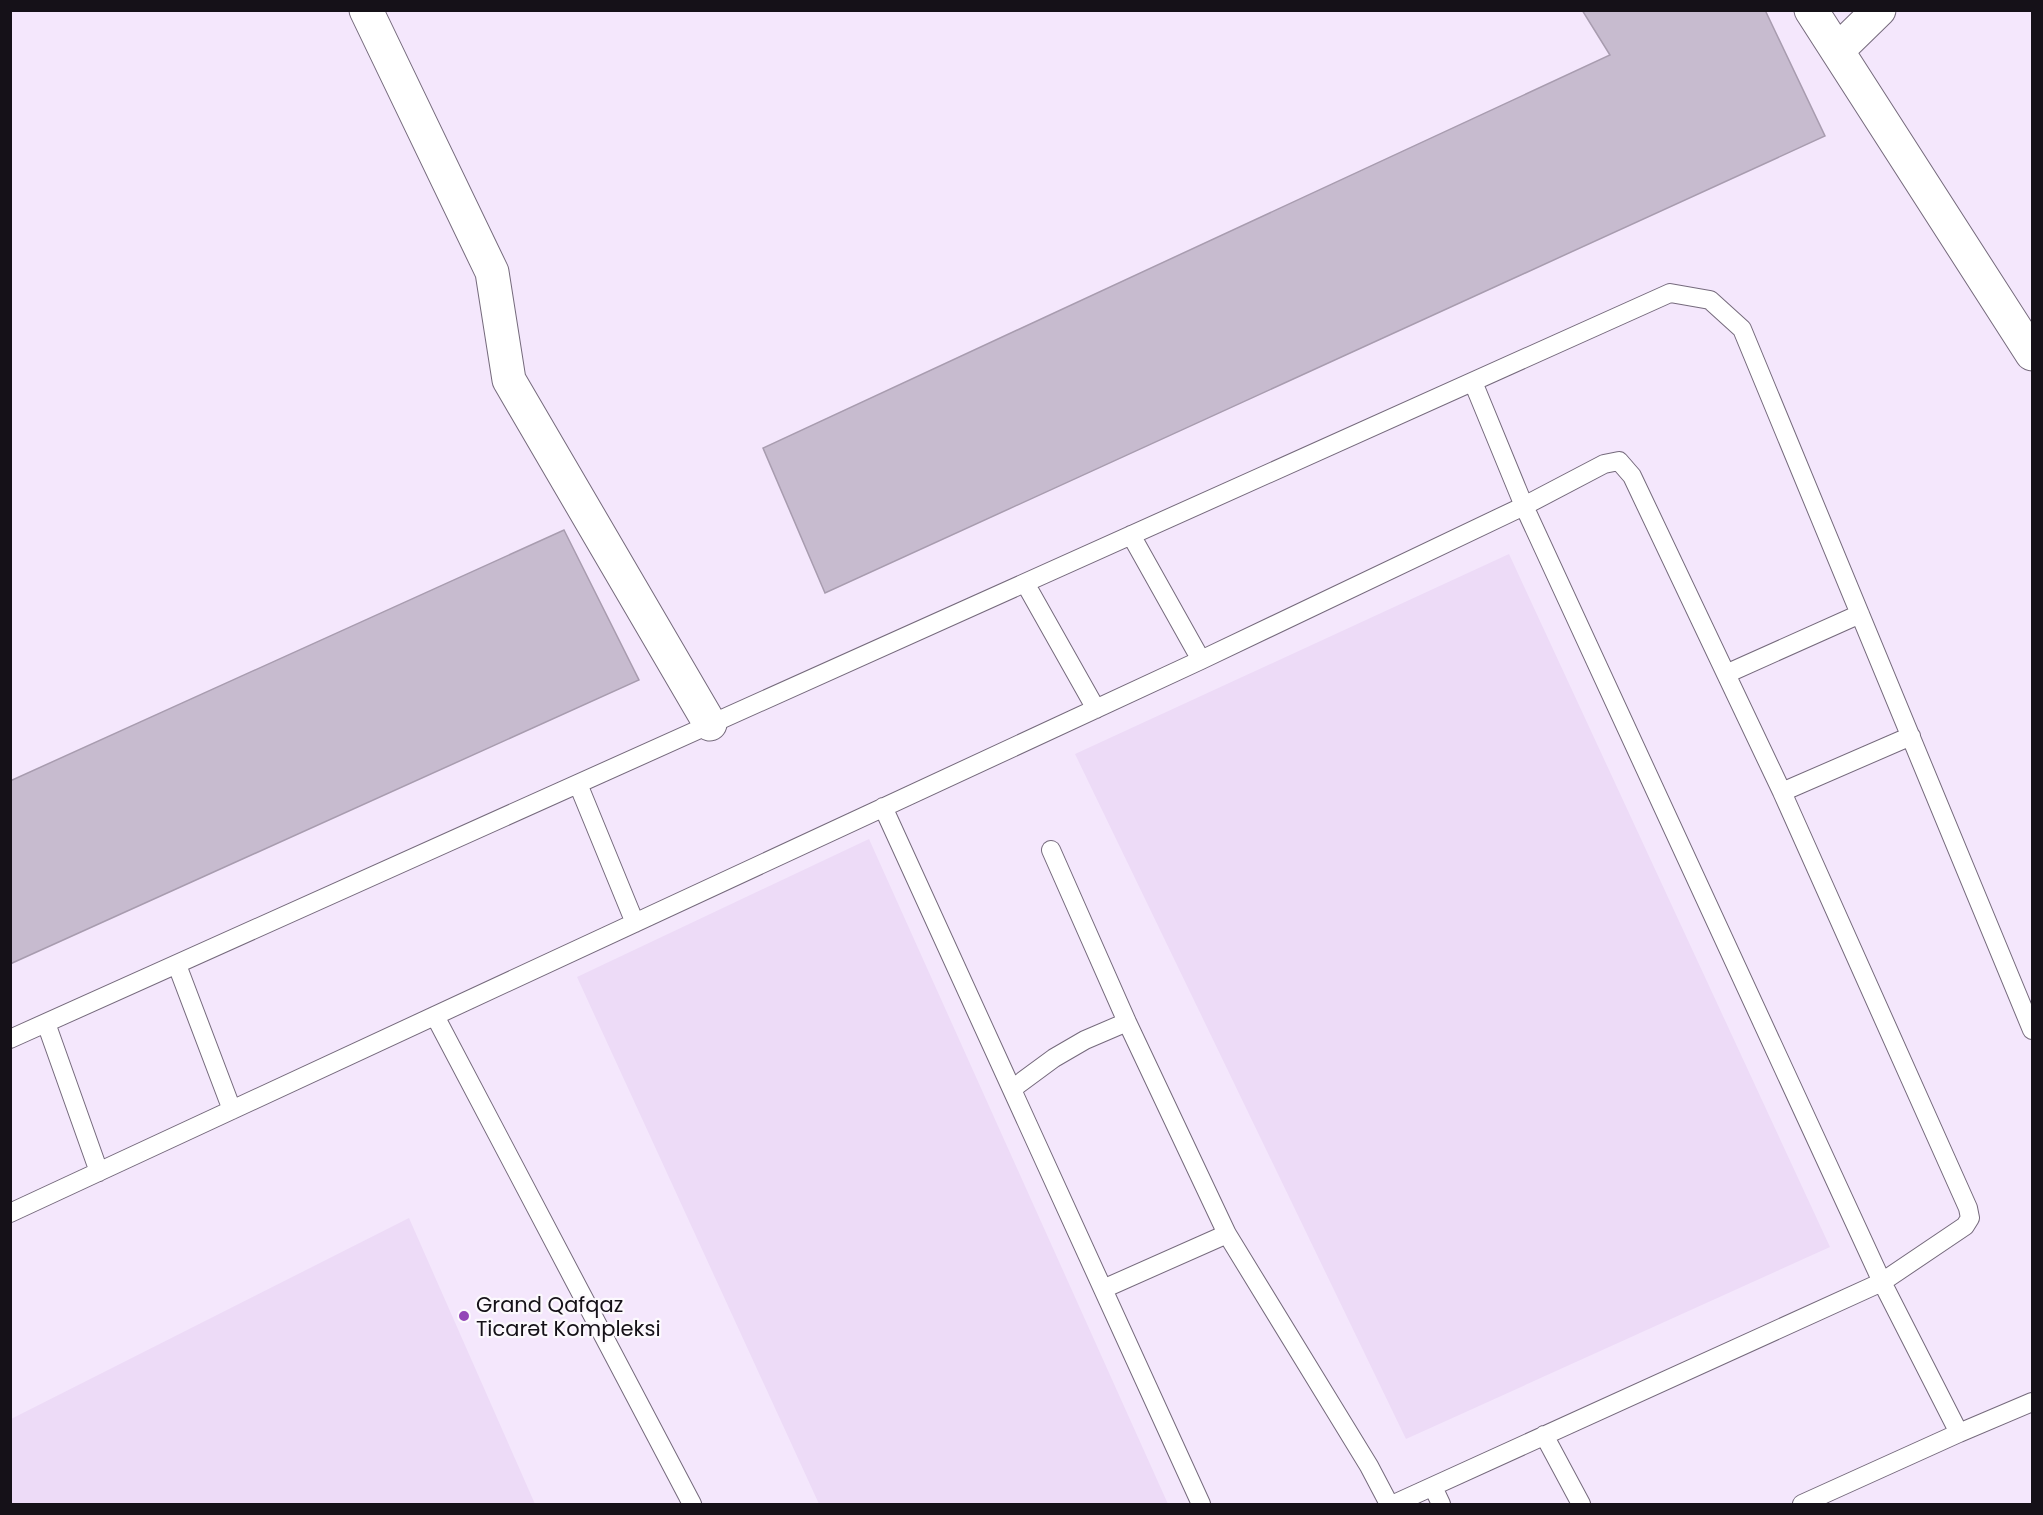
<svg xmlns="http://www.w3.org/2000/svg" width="2043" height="1515" font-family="Poppins,sans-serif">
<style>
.built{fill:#eddbf7}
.building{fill:#c7bbcf;stroke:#a89caf;stroke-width:1.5}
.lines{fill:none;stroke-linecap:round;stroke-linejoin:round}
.service-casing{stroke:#756a7c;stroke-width:20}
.minor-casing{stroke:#756a7c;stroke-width:35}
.service{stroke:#fff;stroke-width:18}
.minor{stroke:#fff;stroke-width:33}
.poi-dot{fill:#9346b7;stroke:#fcf9fd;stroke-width:2}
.labels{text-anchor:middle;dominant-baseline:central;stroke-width:4.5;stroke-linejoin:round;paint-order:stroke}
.poi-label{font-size:21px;fill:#151118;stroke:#fcf9fd;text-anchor:start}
</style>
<rect width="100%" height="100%" fill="#f4e7fc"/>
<path class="built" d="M1509 554 1830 1247 1406 1439 1075 754Z
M869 839 1168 1504H819L577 977Z
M409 1218 535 1504H11V1419Z"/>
<path class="building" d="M1582 10H1765L1825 136 825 593 763 448 1610 55Z
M564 530 639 680 10 964V781Z"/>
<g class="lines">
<defs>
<path id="service" d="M1473 382 1524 506 1882 1282 1959 1433
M1131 535 1201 660
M1025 583 1096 709
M1726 674 1860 614
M578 784 635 923
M1782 792 1911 736
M883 807 1201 1504
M1051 850 1127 1022 1227 1234 1369 1466 1389 1504
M177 965 232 1110
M435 1016 692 1504
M46 1023 99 1172
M10 1039 1670 293 1710 300 1742 329 2032 1030
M1012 1089 1054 1058 1085 1040 1127 1022
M10 1213 1201 660 1524 506 1604 464 1619 461 1632 476 1782 792 1968 1208 1970 1218 1965 1226 1882 1282 1394 1504
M1103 1289 1227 1234
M1544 1435 1581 1504
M1433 1487 1441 1504
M1802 1504 1959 1433 2032 1402"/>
<path id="minor" d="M366 10 492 272 509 380 710 724
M1811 10 2032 354
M1838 50 1879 10"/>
</defs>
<use href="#service" class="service-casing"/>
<use href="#minor" class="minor-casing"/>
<use href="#service" class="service"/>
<use href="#minor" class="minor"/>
</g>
<circle class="poi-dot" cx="464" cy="1316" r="6"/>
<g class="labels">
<g class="poi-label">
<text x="476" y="1304">Grand Qafqaz<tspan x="476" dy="24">Ticarət Kompleksi</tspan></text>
</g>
</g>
<rect width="2043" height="1515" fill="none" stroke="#151118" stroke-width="24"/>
</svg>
